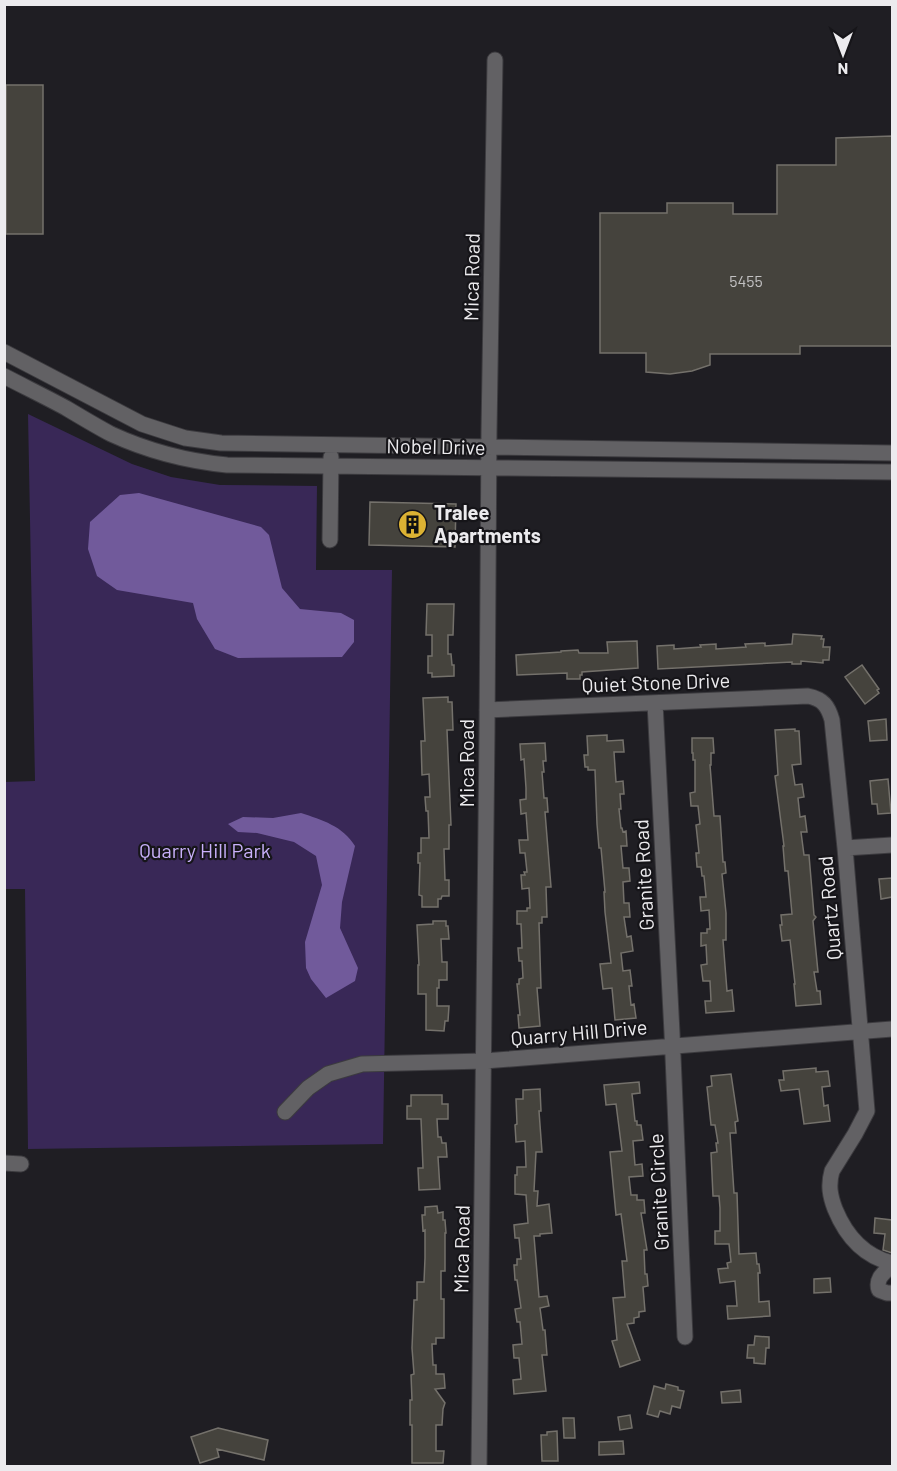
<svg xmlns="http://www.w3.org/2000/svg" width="897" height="1471" font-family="Barlow,sans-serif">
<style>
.green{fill:#392857}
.water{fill:#715a9b}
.building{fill:#45433d;stroke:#74716b;stroke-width:1.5}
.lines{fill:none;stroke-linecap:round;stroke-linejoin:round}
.minor-casing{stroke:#3c3b3f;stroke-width:17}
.minor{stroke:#626164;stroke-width:15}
.labels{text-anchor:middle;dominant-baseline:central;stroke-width:4.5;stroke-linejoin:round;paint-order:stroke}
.number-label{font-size:16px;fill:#c2c1c2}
.street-label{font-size:20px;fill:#ecebee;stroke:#161519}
.poi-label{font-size:20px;font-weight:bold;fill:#ecebee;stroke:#161519;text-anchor:start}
.park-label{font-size:20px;fill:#c9b1fb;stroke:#161519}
</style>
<rect width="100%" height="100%" fill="#1f1e23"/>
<path class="green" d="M28 414 132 464 171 477 220 485 317 486 316 570H392L383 1144 28 1149 25 889H5L4 782 35 781Z"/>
<path class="water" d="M139 493 261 527 269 535 282 588 300 609 341 613 354 620V642L342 657 238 658 215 649 197 619 193 603 117 590 97 576 88 549 90 522 120 495Z
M301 813C322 820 343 826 355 846L342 902 340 928 358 968 355 981 326 998 311 979 306 968 305 942 322 885 316 856 294 842 257 833 238 832 228 824 243 817 273 818Z"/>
<path class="building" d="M6 85H43V234H6Z
M892 136V346H800V354H710V365L692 371 670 374 646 372V353H600V213H667V203H733V214H777V165H836V138Z
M370 502 456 504 455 547 369 545Z
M427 604H454L453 635H448V654H451L452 665H454V676L432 677V673H428V656H432V635H426Z
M793 634 822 636 821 639H824L823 647H830L829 660H823V663L801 661V664H792V662L658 669 657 646 674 645V649L701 647 700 645 716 644V649L746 647 745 644 765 643V646L792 644Z
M637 641 638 668 582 672V675H580V679H567V673L517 675 516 655 561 652V651L578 650 579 653H608L607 642Z
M862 665 879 689 877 690 879 693 865 704 845 677Z
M448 697V702H452L453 730H447L451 825H449V849H444L445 880H449V896H442L441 899H438V907H422V896L419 895 420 863H418V853H421V838H429L428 811H426L425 797H430L429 774 422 775 421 741H425L423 698Z
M886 719 887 740 870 741 868 721Z
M795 729V731H799L801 764 792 765 795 785 802 784 804 797 798 798 800 817 805 816 807 832H801L804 855H809L814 915 816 917 813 921 818 972H814L817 991H820L821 1004 796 1006 794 984H795L790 940 782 941 780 925H782L781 915 792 914 788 871H785L783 846H784L775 776 778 775 775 730Z
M607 735V741L623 740 624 752H614L616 782 623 781 624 794H620L621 809H619L621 828H622L623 832 626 831 627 846H621L623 868H629L630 881 623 882 624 903H629L630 917H624L627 937 631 936 633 951 621 953 623 971 630 970 632 986H629L631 1005 634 1004 636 1018 615 1020 612 988 603 989 600 964 611 963 605 912 604 892H605L601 848H599L597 824 595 770H588V767H585L584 755H588L587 736Z
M692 738H713L714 753H711V765H710L714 816H720L723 862H725L726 873 722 874 726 913V940H723L727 991 732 990 734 1011 706 1013 705 1001H711L710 981H703L701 965 707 964 706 945 701 946V933H707V929H710L709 910 701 911 700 897H706L704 876H702L701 867H697L696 853H699L696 825 700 824 698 806H691L690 793 695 792V760H693V753H692Z
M545 743 546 761H543L544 772H542L544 798H547L548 812H545L551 887H546L547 917H542V923H539L541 988H537L540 1026 519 1028 518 1015H520L517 984H519V979L523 978 522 961H519L518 948H522L521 924H517V911H527V908H530L529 888 522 889 521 875H525L524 872H527L525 853H520L519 840H528L526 813 521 814 520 800 526 799V788L524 759 521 760 520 744Z
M888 779 891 813 878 814 877 804H872L870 781Z
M892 878V897L881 899 879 879Z
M433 921H446V926H448L449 939H441L442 962H447V980H439V988H437V1006H449L448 1021H445L444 1031 426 1030V994H418V965H419L417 925 433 924Z
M816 1068V1072L828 1071 830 1086 822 1087 824 1106 828 1105 830 1121 804 1124 799 1089 781 1091 779 1080H784L783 1071Z
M731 1074 738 1121 735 1122 736 1133H730L734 1193H737L739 1254 756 1253 757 1264H759L760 1273H758L759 1302 769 1301 770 1316 728 1319 727 1306H737L735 1281 720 1283 718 1269 728 1268 727 1263 731 1262 729 1244H715V1231H720V1208L719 1196H713L711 1153 717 1152 716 1143H718L715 1125H711L707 1087 712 1086 711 1076Z
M639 1082 640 1093 632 1094 633 1102 635 1121H637V1125H641L643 1140 633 1141 635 1165 642 1164 643 1176 629 1177 631 1195H637V1200H644L645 1213H641L647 1250H644L645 1274H647L648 1286 643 1287 645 1311 639 1312V1317L634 1318V1323L627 1324 640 1360 620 1367 612 1341 617 1340 613 1298 625 1297 622 1261H627L621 1214 616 1215 610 1152 622 1151 616 1104 606 1105 604 1085Z
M540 1089 541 1111H539L542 1152H536L534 1191H538L537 1206 549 1204 552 1233 540 1234V1236H534L539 1297 547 1296 549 1306 540 1308 543 1330H545L547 1355H542L546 1391 514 1394 513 1380 521 1379 519 1358H514L513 1345 522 1344 520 1322H517L515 1309 521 1308 517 1280H515L514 1265H517V1259H521L519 1238H515L514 1225 528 1223 526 1195 515 1194V1175H517V1167H526L525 1141 516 1142 515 1125 517 1124 516 1099H523V1090Z
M411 1095H442V1104H448V1119H437L438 1137H441L442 1143H446L447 1157H438L440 1189 419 1190 418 1168H423L421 1119H407V1106H411Z
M437 1206 438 1213 443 1212V1220H445L446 1233H445V1271H441V1299H444V1338H436V1344H432L433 1365H436V1374H444L445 1388 435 1389 445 1403 443 1409 442 1425H436V1451H444L443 1463H412V1425H410V1400H412L411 1375 414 1374 412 1348 414 1300H417V1282H424L425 1258V1230L423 1231 422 1215H425V1207Z
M875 1218 892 1220V1253L883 1250 885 1234 874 1233Z
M830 1278 831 1292 814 1293V1279Z
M755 1336 769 1337V1348H766L765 1364 754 1363V1358H747L748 1345H754Z
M666 1384 678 1387V1390L684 1391 680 1408 672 1406 670 1414 660 1411 658 1417 647 1414 654 1386 665 1389Z
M740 1390 741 1402 722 1403 721 1392Z
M630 1415 632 1428 620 1430 618 1417Z
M563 1418H574L575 1438H564Z
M218 1428 268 1440 264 1460 217 1449 219 1457 200 1463 191 1437Z
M557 1431 558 1461H542L541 1435H547V1432Z
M623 1441 624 1454 599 1455V1442Z"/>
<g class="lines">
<defs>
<path id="minor" d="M4 352 142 424 185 438 221 443 892 453
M4 376C25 387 46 397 66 408 81 417 96 426 111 434 148 451 186 461 227 465L892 472
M330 540 331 457
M655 703 672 1033 685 1337
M487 710 808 696C823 699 828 706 832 720L845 848 867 1111 855 1134 832 1171C828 1185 830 1196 835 1209 846 1236 863 1256 892 1263
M845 848 892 845
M285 1112 308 1088 328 1074 362 1064 484 1061 892 1029
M4 1163 21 1164
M892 1265C885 1272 875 1278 879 1290L887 1293H892
M479 1466 487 732 489 432 495 60"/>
</defs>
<use href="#minor" class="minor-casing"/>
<use href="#minor" class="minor"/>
</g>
<defs>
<symbol id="building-disc" viewBox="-11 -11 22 22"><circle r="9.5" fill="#dcb233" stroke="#161519"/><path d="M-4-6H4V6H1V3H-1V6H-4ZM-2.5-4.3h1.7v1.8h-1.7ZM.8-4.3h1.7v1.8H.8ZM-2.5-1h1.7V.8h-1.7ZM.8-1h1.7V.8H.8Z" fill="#111"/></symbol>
</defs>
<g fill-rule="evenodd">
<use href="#building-disc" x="396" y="508" width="33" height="33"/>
</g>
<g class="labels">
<g class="number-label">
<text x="746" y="280">5455</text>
</g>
<g class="street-label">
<text transform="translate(471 277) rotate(-89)">Mica Road</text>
<text transform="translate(436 446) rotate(1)">Nobel Drive</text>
<text transform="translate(656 682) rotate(-2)">Quiet Stone Drive</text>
<text transform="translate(466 763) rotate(-90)">Mica Road</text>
<text transform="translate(643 875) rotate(-93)">Granite Road</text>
<text transform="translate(829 908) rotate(-95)">Quartz Road</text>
<text transform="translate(579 1032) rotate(-5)">Quarry Hill Drive</text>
<text transform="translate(658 1192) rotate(-93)">Granite Circle</text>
<text transform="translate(461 1249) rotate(-89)">Mica Road</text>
</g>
<g class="poi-label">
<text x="434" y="512">Tralee<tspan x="434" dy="23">Apartments</tspan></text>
</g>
<g class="park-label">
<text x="205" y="850">Quarry Hill Park</text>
</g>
</g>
<rect width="897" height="1471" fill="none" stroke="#ecebee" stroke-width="12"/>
<g transform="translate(843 54) rotate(180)" stroke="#161519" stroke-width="4.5" paint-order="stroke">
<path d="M0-4.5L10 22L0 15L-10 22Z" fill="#ecebee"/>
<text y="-9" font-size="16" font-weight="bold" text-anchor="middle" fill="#ecebee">N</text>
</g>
</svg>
